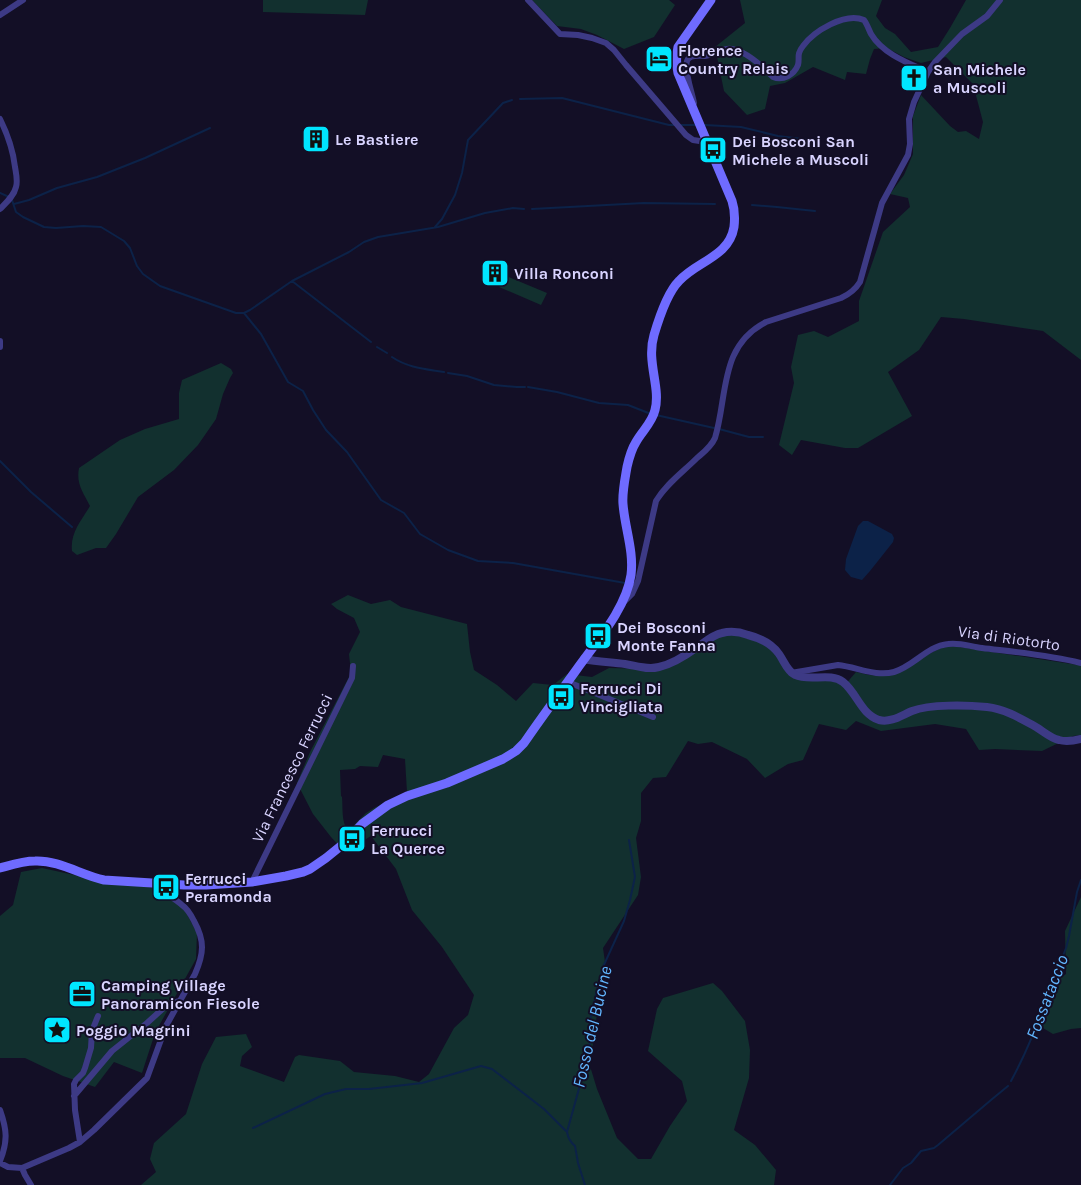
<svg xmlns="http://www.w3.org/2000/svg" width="1081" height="1185" font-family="Karla,sans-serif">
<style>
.green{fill:#12302f;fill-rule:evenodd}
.water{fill:#0c2248}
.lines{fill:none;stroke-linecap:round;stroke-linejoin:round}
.stream{stroke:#0c2248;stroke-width:2}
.minor{stroke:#3d3a85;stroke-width:6}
.tertiary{stroke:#3d3a85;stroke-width:8}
.secondary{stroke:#6f6bff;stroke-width:9}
.labels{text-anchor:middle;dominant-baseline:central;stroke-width:4;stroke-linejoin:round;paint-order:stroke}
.poi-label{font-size:16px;font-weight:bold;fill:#d9d4ff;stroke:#130f26;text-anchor:start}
.street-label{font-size:16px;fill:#d9d4ff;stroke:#130f26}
.water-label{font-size:18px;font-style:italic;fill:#62b6ff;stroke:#130f26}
</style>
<rect width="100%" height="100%" fill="#130f26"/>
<path class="green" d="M263 0H368L365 15 263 12Z
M532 0H669L675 5 654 37 624 49 597 35 581 29 557 26Z
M740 0H882L876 16 885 28 895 34 911 52 938 47 950 28 966 0H1081V360L1043 331 964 319 941 317 919 350 888 372 912 416 858 448H845L801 440 792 455 779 445 794 383 791 367 798 335 814 331 828 337 859 321V301L883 232 910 207 908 198 890 194 904 175 913 154V116L921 95 950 126 958 132 966 131 979 139 983 122 973 84 946 57 921 63 904 57 887 48 874 49 870 59 866 74 847 72 845 80 813 67 785 83 770 86 765 109 747 115 724 91 715 47 745 23Z
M504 275 547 293 541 305 499 287Z
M221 363 231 369 233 373 230 378 223 394 216 419 198 445 174 470 138 497 116 534 106 548H96L77 555 72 551C70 533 81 521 90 506 83 492 76 484 79 468L120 440 145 429 179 419V393L182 380Z
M348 595 371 604 390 600 401 607 467 624 470 652 474 670 497 685 516 701 533 683 553 685 567 674 592 677 609 668 655 669 718 637 730 634 754 639 771 649 787 672 835 681 844 686 856 672 869 675 887 676 933 652 941 648 953 646 1078 665 1081 663V735L1073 736 1042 751 995 749 979 750 966 729 935 724 881 731 856 721 846 730 819 724 803 760 788 764 765 778 747 759 712 742 698 744 688 741 666 777 653 778 641 793V821L636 838 641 877 638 895 603 948 605 962 600 991 593 1044 590 1066 597 1089 617 1138 638 1159H651L670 1126 687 1101 682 1081 648 1051 657 1009 663 998 713 983 722 991 745 1021 750 1050 749 1078 734 1130 755 1145 776 1170 774 1185H141L156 1172 150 1159 154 1143 186 1114 202 1064 216 1037 246 1034 252 1047 242 1056 240 1066 284 1082 295 1057 299 1055 340 1061 354 1072 395 1076 419 1082 429 1074 454 1028 468 1015 474 995 442 947 412 910 396 869 371 836 345 852 331 837 313 814 297 783 310 752 351 673 349 654 360 632 354 618 337 609 331 604ZM383 755 405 759 407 792 374 808 366 813 348 831C341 822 343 807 342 797L341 796 340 770 355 769 360 766 378 767Z
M42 868 102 881 154 888 183 907 197 933 196 959 155 1033 142 1073 114 1062 95 1087 63 1076 25 1058H0V916L13 905 21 872Z
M1081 897V1028L1071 1029 1053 1034 1038 1025 1048 986 1066 974 1065 931Z"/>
<path class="water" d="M863 521H868L892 534 894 538 893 542 870 571 862 580 851 577 845 570 846 559 858 526Z"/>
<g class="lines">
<path class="stream" d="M520 99 562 98 669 125H675
M680 125H697
M705 125 741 127 778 136 811 140
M0 193 9 197
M12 200 16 212 23 217 44 227 56 228 83 226 101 227 124 241 130 248 137 266 143 274 160 286 236 313H244L250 310 292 281 349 252 364 242 378 237 438 227 485 213 513 208 524 209
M14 204 29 200 57 188 97 177 145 158 210 128
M752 205 777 207 815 211
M532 209 644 203 715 204
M435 227 442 219 455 195 462 173 468 140 503 103 512 100
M292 281 371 342
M244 313 261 334 288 382 303 391 313 410 326 430 347 452 381 500 404 513 420 534 448 550 478 561 513 563 625 583
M377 347 387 353
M392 357C408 368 426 369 444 372
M448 373 467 376 494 385 517 387H525
M528 387 557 392 599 403 628 405 651 414
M656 415 714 428
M719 429 749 437H763
M0 461 31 492 72 527
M1011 1081C1034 1039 1048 993 1066 948L1069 936 1077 892 1081 880
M253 1128 325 1094 346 1089H369L422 1083 481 1066 492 1069 544 1109 566 1131
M585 1185 578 1163 575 1146C570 1142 568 1138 567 1132L588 1056 590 1042V1020L599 982 603 967 624 921 630 900 635 877 629 840
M890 1185 903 1168 911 1163 921 1151 934 1148 938 1145 991 1100 1008 1086"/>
<path class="minor" d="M528 0 560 34 578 35 592 38 606 43 614 50 626 65 686 135 693 140 706 142
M0 15 23 0
M694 103C692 92 684 71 687 61 689 54 699 56 705 56 713 55 719 50 727 49 742 47 763 67 773 77 783 81 794 75 798 65 800 57 796 55 803 46 814 31 845 12 864 20 867 24 869 30 871 34 883 54 908 63 928 72
M0 119C8 135 13 150 15 167 16 173 18 181 16 187 14 196 6 203 0 209
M0 341V347
M623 603 632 594 638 581 656 501C666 484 683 472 697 458 704 452 711 447 715 438 728 395 719 346 766 322L841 298C850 294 855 290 860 282L882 203 908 155 910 144 909 119 914 102 928 72 935 62 962 34 987 16 1000 0
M791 673 838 665C857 667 876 677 894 672 914 666 927 646 948 644 960 642 971 647 982 648 1015 652 1049 655 1081 663
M568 682 653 717
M252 882 352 678 353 666
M74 1096 112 1051 147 1023 168 1004 180 1001
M0 1110C7 1130 8 1141 0 1161
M80 1142 75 1110 74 1084 76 1080 83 1073 85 1068 91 1048 92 1031 98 1016
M0 1163 8 1167 22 1168 69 1148 80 1142 94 1130 147 1078 166 1026 195 974C204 953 205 941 194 921 191 915 188 909 182 905 173 897 162 892 154 883
M22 1168 25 1175 31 1185"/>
<path class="tertiary" d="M584 659C598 662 612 662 625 664 637 666 647 670 659 667 672 664 685 656 696 648 704 643 712 635 722 633 730 631 740 632 748 635 760 638 772 644 779 654 784 661 787 671 795 675 810 682 830 672 843 682 857 693 861 714 879 720 891 723 902 715 912 711 930 704 967 705 987 707 1005 709 1020 718 1036 727 1043 731 1050 738 1059 740 1066 742 1073 741 1081 739"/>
<path class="secondary" d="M0 868C11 865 23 861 35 861 59 860 81 875 104 880L184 885H206L252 882 286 876 303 872 310 869 326 858 342 845 362 824 388 805 407 796 447 783 503 759 516 751 524 743C541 718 559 694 577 669 596 642 626 609 631 575 634 551 625 529 623 504 622 493 625 479 627 467 629 458 631 450 636 442 642 431 652 423 655 410 661 387 646 362 654 335 659 318 667 293 679 281 697 261 729 257 734 227 735 218 735 210 732 201L678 73C676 64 676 56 678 47L711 0"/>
</g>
<defs>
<symbol id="hotel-square" viewBox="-11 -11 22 22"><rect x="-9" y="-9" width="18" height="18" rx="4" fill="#00e5ff" stroke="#130f26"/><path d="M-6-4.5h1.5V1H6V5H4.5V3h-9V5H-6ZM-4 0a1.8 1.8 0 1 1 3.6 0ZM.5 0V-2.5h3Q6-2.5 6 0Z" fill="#111"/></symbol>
<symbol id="church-square" viewBox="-11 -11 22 22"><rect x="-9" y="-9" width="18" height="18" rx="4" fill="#00e5ff" stroke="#130f26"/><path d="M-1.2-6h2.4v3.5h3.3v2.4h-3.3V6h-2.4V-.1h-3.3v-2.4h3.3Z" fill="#111"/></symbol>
<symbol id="building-square" viewBox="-11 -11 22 22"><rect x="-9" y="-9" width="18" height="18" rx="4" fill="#00e5ff" stroke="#130f26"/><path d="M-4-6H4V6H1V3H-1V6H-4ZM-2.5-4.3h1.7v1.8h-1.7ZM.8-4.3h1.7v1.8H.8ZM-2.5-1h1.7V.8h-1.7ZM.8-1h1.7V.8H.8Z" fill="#111"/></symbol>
<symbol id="bus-square" viewBox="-11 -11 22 22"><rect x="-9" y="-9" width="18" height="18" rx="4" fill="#00e5ff" stroke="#130f26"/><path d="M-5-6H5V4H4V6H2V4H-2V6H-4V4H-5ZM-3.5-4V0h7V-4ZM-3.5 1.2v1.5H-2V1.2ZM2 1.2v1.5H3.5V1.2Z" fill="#111"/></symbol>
<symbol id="office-square" viewBox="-11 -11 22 22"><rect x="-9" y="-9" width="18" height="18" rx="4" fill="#00e5ff" stroke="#130f26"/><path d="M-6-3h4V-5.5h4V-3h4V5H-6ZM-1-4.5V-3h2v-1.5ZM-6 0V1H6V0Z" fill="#111"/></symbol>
<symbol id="sight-square" viewBox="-11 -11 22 22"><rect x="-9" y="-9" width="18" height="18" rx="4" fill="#00e5ff" stroke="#130f26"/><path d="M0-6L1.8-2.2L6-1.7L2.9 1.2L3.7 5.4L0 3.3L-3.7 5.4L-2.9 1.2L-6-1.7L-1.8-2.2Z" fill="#111"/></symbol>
</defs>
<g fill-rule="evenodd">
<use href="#hotel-square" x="643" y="43" width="32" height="32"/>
<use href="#church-square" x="898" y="62" width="32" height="32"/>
<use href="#building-square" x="300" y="123" width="32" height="32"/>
<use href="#bus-square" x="697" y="134" width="32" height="32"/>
<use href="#building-square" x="479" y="257" width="32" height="32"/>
<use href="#bus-square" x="582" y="620" width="32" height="32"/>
<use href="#bus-square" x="545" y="681" width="32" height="32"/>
<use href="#bus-square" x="336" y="823" width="32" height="32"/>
<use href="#bus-square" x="150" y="871" width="32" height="32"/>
<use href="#office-square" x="66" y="978" width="32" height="32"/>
<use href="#sight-square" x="41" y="1014" width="32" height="32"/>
</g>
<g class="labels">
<g class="poi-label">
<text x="678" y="50">Florence<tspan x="678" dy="18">Country Relais</tspan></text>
<text x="933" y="69">San Michele<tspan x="933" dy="18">a Muscoli</tspan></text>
<text x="335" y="139">Le Bastiere</text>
<text x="732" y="141">Dei Bosconi San<tspan x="732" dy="18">Michele a Muscoli</tspan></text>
<text x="514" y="273">Villa Ronconi</text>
<text x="617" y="627">Dei Bosconi<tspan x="617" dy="18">Monte Fanna</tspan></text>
<text x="580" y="688">Ferrucci Di<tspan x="580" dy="18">Vincigliata</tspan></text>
<text x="371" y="830">Ferrucci<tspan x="371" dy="18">La Querce</tspan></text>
<text x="185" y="878">Ferrucci<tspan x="185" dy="18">Peramonda</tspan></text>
<text x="101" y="985">Camping Village<tspan x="101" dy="18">Panoramicon Fiesole</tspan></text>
<text x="76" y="1030">Poggio Magrini</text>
</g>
<g class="street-label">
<text transform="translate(1009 638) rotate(8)">Via di Riotorto</text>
<text transform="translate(292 768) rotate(-64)">Via Francesco Ferrucci</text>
</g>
<g class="water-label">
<text transform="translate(1047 997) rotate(-69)">Fossataccio</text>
<text transform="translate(592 1027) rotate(-77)">Fosso del Bucine</text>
</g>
</g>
</svg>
